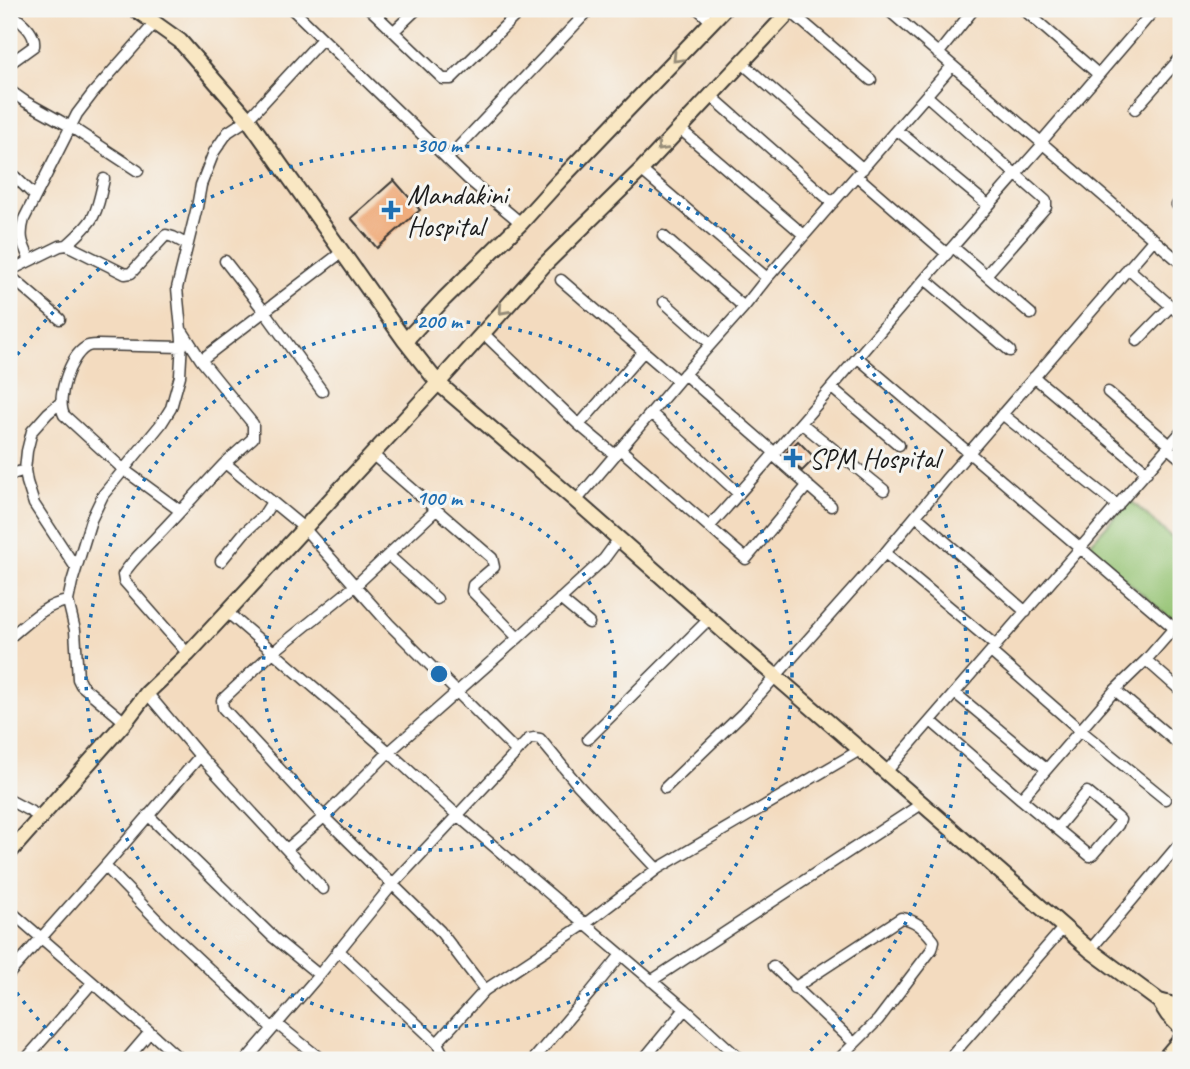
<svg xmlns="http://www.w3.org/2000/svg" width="1190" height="1069" font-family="Caveat,sans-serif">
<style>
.green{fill:#94c372;stroke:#587047;stroke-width:2}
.building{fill:#efac7b}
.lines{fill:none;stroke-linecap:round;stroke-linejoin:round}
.street-casing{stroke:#3c3934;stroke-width:13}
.secondary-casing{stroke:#3c3934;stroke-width:18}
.street{stroke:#fff;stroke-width:10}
.secondary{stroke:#f9e7c3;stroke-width:14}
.oneway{stroke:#968c78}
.ring{fill:none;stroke:#1f6fb2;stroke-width:3.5;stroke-dasharray:3.5 7}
.poi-dot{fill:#1f6fb2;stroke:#f6f6f2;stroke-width:2.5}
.labels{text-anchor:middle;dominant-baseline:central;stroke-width:6;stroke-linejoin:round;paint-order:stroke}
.poi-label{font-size:28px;fill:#1c1c1c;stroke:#f6f6f2;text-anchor:start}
.centre{fill:#1f6fb2;stroke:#f6f6f2;stroke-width:3.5}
.ring-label{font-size:21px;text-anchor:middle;font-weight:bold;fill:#1f6fb2;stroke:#f6f6f2;stroke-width:6;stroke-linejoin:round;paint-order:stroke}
</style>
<rect width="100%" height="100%" fill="#f6f6f2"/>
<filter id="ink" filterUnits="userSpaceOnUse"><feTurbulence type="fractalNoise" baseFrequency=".0143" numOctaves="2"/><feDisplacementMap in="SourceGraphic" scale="14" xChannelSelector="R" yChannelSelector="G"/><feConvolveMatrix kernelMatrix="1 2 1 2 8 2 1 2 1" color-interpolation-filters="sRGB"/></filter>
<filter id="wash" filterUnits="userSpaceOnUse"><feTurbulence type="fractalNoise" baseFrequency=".00686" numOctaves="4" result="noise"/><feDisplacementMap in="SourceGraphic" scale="28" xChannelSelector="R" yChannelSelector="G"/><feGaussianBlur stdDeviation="1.57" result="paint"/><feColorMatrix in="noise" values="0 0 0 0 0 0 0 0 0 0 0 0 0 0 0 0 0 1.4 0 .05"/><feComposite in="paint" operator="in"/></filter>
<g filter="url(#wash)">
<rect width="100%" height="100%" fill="#f3dbbf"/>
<path class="green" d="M1130 500 1181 546V607L1171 619 1087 547Z"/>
<g id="blocks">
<path class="building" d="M394 180 420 210 377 248 351 218Z
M798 441 815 458 802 471 784 455Z"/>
</g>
</g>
<g filter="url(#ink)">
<use href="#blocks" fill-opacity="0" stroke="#3c3934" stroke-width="2"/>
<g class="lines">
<defs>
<path id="street" d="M292 9 468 179 521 223
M370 9 443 79H451L522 9
M698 9 712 22
M887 9 1181 263
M1023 9 1098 74
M9 11C19 21 36 31 34 46L9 64
M790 11 871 80
M394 31 417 9
M938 54 974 9
M741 62 863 169
M9 90 26 102 71 127 138 171
M710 95 833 203
M927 96 1046 201V207L986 275
M1135 109 1181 57
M679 128 804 235
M897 130 988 205
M1041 142 1155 9
M447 159 590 9
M641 170 767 278
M9 171 35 196
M857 176 947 254
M1177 205 1181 200
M663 236 744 307
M67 245C96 219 96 216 104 179
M953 247 1031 314
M30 260C22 243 19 237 24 219L77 114 93 93 155 23
M225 261 264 311 322 391
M1128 268 1181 315
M9 271 60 246 67 245 125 274 131 273 166 235 173 237 186 244
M9 275 60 319
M925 279 1010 351
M561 280 678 381
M664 302 711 344
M183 332 201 360 253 424V438L225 463 304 528 389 624 517 752
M483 333 579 425
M1137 341 1171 306
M858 358 1174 628
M201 360 342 252
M684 374 775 453
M1034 377 1147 472
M832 388 899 445
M1108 392 1170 445
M60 403 48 413 32 431 27 451 25 470 27 482 34 504 76 568
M651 413 739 494
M1002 414 1118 506
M801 423 884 490
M1168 448 1181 459
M620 449 746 559 808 485
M372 454 492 558 494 567 473 585 472 591 518 638
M615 455 579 425 644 351
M773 455 831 506
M9 475 25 470
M576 501 678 381 744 307 767 278 952 66
M179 510 123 469 64 415C56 399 69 357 86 347 89 345 92 345 97 345L182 347
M436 510 355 586 272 653 222 700 223 708 324 817 440 931 485 990
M916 516 1026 612
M709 527C823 401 930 270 1043 144
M885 553 996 646
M388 555 437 599
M221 561 244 533 263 516 272 502
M560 599 589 623
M227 612 389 752 457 815 685 1009 741 1060
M9 638C26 624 45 604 68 601
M991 652 1080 730 1165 799
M188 654 124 581 123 575C132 559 148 547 160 533 182 510 203 486 225 463
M1146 660 1181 691
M1115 690 1181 746
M147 693 200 756 323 889
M955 693 1046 769
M931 721 1021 799
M125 722 81 685 78 679 75 630 68 601 72 582 91 520 103 495 161 424 171 408 180 376 182 340 177 288 197 207 201 185 214 152 228 132 248 119 322 39
M588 739 709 619
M886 772 1181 432
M665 788 743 713 885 553 947 478 1154 239
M9 800 41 817
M148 815 274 938 319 975
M1057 828 1087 792 1117 817 1120 820 1118 825 1093 854 1090 856 1021 799 1115 690 1146 660 1181 620
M287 849 324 817 389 752 518 638 604 559 618 540
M105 866 161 924 272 1028
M9 910 150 1032 181 1060
M338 950 437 1043 446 1060
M1090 950 1181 842
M773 966 854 1043
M9 974 105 866 200 756
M651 981 923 803
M794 988 901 918C915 919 926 930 934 941L932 949 878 1020 838 1060
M277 1024 322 1060
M437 1043 485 990 585 924 657 869 860 750
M25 1060 92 983
M126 1060 150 1032
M246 1060 319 975 392 885 529 739 534 738 540 739 578 785 657 869
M533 1060 590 993 620 956
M643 1060 685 1009
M948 1060 1064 927"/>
<path id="secondary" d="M135 9 180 41 248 119 405 341 438 383 576 501 730 637 825 719 1090 950 1159 1001 1181 1007
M405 341 444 299 521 223 560 180 724 9
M9 853 125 722 147 693 188 654 227 612 438 383 544 265 641 170 792 9
M1159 1001 1168 1015 1181 1028
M1163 1060 1181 1039"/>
</defs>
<use href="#street" class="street-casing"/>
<use href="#secondary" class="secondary-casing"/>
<use href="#street" class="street"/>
<use href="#secondary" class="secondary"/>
</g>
<defs><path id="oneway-chevron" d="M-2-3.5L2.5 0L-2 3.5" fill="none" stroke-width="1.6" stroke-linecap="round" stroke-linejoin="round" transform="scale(1.75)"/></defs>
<g class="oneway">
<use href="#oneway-chevron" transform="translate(677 58) rotate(134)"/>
<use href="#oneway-chevron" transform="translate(661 147) rotate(133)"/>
<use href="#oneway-chevron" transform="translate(503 310) rotate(132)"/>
</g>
</g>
<g class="ring">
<circle cx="439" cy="674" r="176"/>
<circle cx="439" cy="674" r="353"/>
<path d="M75 1058A529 529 0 0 1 11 985M11 363A529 529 0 1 1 803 1058"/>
</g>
<g class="poi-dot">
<path d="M387.5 199.5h7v7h7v7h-7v7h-7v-7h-7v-7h7z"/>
<path d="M789.5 447.5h7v7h7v7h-7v7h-7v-7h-7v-7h7z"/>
</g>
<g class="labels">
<g class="poi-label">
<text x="407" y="194">Mandakini<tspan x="407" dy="32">Hospital</tspan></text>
<text x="809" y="458">SPM Hospital</text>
</g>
</g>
<circle cx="439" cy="674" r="10" class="centre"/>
<g class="ring-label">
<text x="439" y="152">300 m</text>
<text x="439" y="328">200 m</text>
<text x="439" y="505">100 m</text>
</g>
<rect width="1190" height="1069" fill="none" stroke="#f6f6f2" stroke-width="35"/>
</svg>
